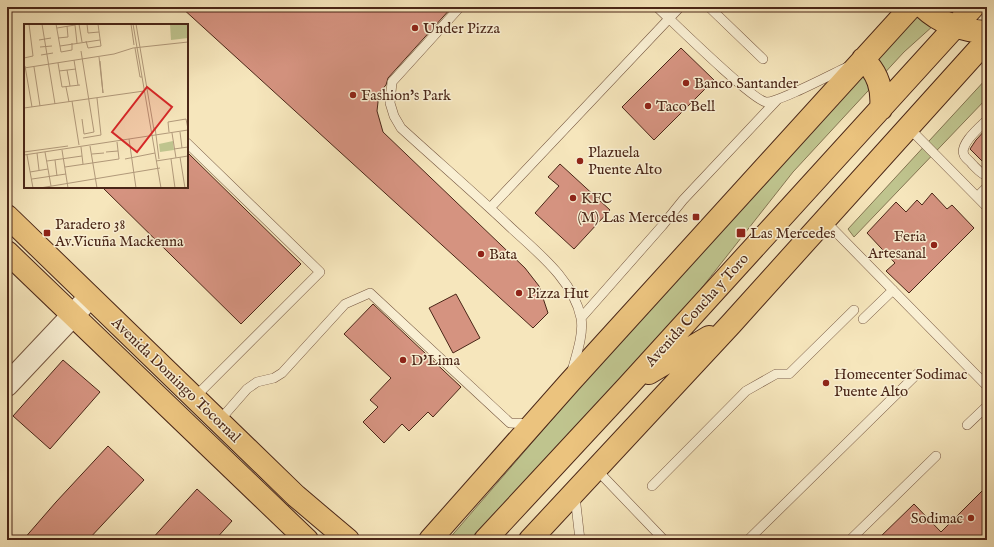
<svg xmlns="http://www.w3.org/2000/svg" width="994" height="547" font-family="'IM FELL English',serif">
<style>
.green{fill:#bfc48e;stroke:#847552}
.building{fill:#d59380;stroke:#4a2617}
.lines{fill:none;stroke-linecap:round;stroke-linejoin:round}
.service-casing{stroke:#755640;stroke-width:10}
.tertiary-casing{stroke:#755640;stroke-width:24}
.primary-casing{stroke:#4a2617;stroke-width:24}
.service{stroke:#f9efd3;stroke-width:9}
.tertiary{stroke:#f9efd3;stroke-width:22}
.primary{stroke:#ebc37e;stroke-width:22}
.poi-dot{fill:#8f2418;stroke:#f9efd3;stroke-width:1.5}
.labels{text-anchor:middle;dominant-baseline:central;stroke-width:3;stroke-linejoin:round;paint-order:stroke}
.poi-label{font-size:15px;fill:#4a2617;stroke:#f9efd3;text-anchor:start}
.street-label{font-size:15px;fill:#4a2617;stroke:#f9efd3}
.inset-road{fill:none;stroke:#b1997a;stroke-width:1}
.view{fill:#d62828;fill-opacity:0.15;stroke:#d62828;stroke-width:2}
.inset-edge{fill:none;stroke:#4a2617;stroke-width:2}
</style>
<rect width="100%" height="100%" fill="#f6e6bc"/>
<filter id="stains"><feTurbulence type="fractalNoise" baseFrequency=".005" numOctaves="4"/><feColorMatrix values="0 0 0 0 .2 0 0 0 0 .09 0 0 0 0 .02 0 0 0 .5 -.17"/></filter>
<radialGradient id="worn" r=".72"><stop offset=".6" stop-color="#630" stop-opacity="0"/><stop offset="1" stop-color="#630" stop-opacity=".3"/></radialGradient>
<path class="green" d="M926 7H954L904 52 793 172 656 346 476 540H448L594 371 851 86Z
M987 78V98L854 237 848 229Z"/>
<path class="building" d="M181 7H452L388 78 386 85 379 93 377 111 383 132 525 268 539 286 548 313 533 328Z
M681 48 714 80 654 140 622 107Z
M987 128V166L970 149 976 140Z
M187 152 301 264 241 324 102 187H187Z
M560 164 610 210 574 249 535 213 559 186 548 177Z
M932 193 947 209 952 205 974 228 909 293 886 271 895 263 867 233 896 202 906 212 917 200 922 205Z
M456 294 480 338 453 353 429 308Z
M373 304 461 387 433 417 428 412 409 431 402 424 384 443 363 422 378 407 370 400 391 378 344 334Z
M63 360 100 392 50 449 13 416Z
M108 446 144 480 88 540H23L56 502Z
M987 486V540H877L914 504 941 532Z
M197 489 232 521 215 540H151Z"/>
<g class="lines">
<defs>
<path id="service" d="M460 7 392 82 390 103 394 116 401 128C436 160 472 191 507 224 534 250 573 278 581 318 584 334 576 356 572 371
M657 7C672 21 752 100 766 102 777 103 834 73 847 67
M709 7 763 59
M987 120C980 127 959 144 964 155 965 158 970 161 972 164 977 169 981 174 987 176
M908 127 987 207
M187 143 320 272 195 397
M977 197 987 187
M490 208 680 7
M824 220 987 386
M581 318 662 226 683 200 778 99
M863 319 893 290
M219 421 247 389 257 382 274 378 282 373 345 304 370 293 510 423 531 424
M967 425 987 406
M596 469 664 540
M652 486 746 391 776 374H789L854 310
M575 496 580 540
M748 540 917 374
M850 540 936 456"/>
<path id="tertiary" d="M7 385 90 297"/>
<path id="primary" d="M923 7C941 24 963 31 987 32
M863 59C878 73 883 89 881 109
M7 216 296 496 348 540
M7 252 307 540
M649 373 709 337
M430 540 570 382 911 7
M485 540 628 386 973 7
M530 540 731 324 987 40"/>
</defs>
<use href="#service" class="service-casing"/>
<use href="#tertiary" class="tertiary-casing"/>
<use href="#primary" class="primary-casing"/>
<use href="#service" class="service"/>
<use href="#tertiary" class="tertiary"/>
<use href="#primary" class="primary"/>
</g>
<g class="poi-dot">
<circle cx="415" cy="28" r="4"/>
<circle cx="686" cy="83" r="4"/>
<circle cx="353" cy="95" r="4"/>
<circle cx="648" cy="106" r="4"/>
<circle cx="580" cy="161" r="4"/>
<circle cx="573" cy="198" r="4"/>
<rect x="692" y="213" width="8" height="8" rx="2"/>
<rect x="43" y="229" width="8" height="8" rx="2"/>
<rect x="736" y="228" width="10" height="10" rx="2"/>
<circle cx="934" cy="245" r="4"/>
<circle cx="481" cy="254" r="4"/>
<circle cx="519" cy="293" r="4"/>
<circle cx="403" cy="360" r="4"/>
<circle cx="826" cy="383" r="4"/>
<circle cx="971" cy="518" r="4"/>
</g>
<g class="labels">
<g class="poi-label">
<text x="423" y="28">Under Pizza</text>
<text x="694" y="83">Banco Santander</text>
<text x="361" y="95">Fashion's Park</text>
<text x="656" y="106">Taco Bell</text>
<text x="588" y="152">Plazuela<tspan x="588" dy="17">Puente Alto</tspan></text>
<text x="581" y="198">KFC</text>
<text x="688" y="217" text-anchor="end">(M) Las Mercedes</text>
<text x="55" y="224">Paradero 38<tspan x="55" dy="17">Av.Vicuña Mackenna</tspan></text>
<text x="750" y="233">Las Mercedes</text>
<text x="926" y="236" text-anchor="end">Feria<tspan x="926" dy="17">Artesanal</tspan></text>
<text x="489" y="254">Bata</text>
<text x="527" y="293">Pizza Hut</text>
<text x="411" y="360">D'Lima</text>
<text x="834" y="374">Homecenter Sodimac<tspan x="834" dy="17">Puente Alto</tspan></text>
<text x="963" y="518" text-anchor="end">Sodimac</text>
</g>
<g class="street-label">
<text transform="translate(697 310) rotate(-48)">Avenida Concha y Toro</text>
<text transform="translate(176 380) rotate(44)">Avenida Domingo Tocornal</text>
</g>
</g>
<g transform="translate(24 24)">
<rect width="164" height="164" fill="#f6e6bc"/>
<path d="M146 0H164V14L147 16ZM149 117 150 126 136 128 135 120Z" fill="#bfc48e"/>
<path class="inset-road" d="M18 0 31 80M32 0 37 28 48 26V19M55 0 58 18M63 0 64 9 75 8M107 0 110 21M109 0 137 164M112 0 130 106M51 1 53 19M33 4 51 1M34 14 44 13 43 2M15 16 27 14M62 17 64 24 77 22 74 0M36 22 76 16M16 23 28 22M111 24 116 53H118M57 27 70 108 60 110 58 95M17 31 29 29M75 33 79 69M0 34 9 32 5 0M50 36 54 61M76 37 79 69M34 39 38 63 56 61M1 42 8 83M10 43 16 82M0 44 90 30 109 24 164 18M43 46 46 62M35 47 52 45M42 63 45 78M73 74 77 111M48 77 55 121M0 84 120 67M131 103 135 135M145 108 144 98 162 95 164 105M156 108 158 124M148 109 152 134M59 114 77 111M105 115 112 164M66 122 73 164M57 123 59 140M150 125 164 123M38 126 44 164M0 128 44 122M21 128 27 162M82 128 94 127M13 129 15 146M68 130 80 129M0 131 164 106M3 131 9 164M156 133 161 164M101 135 131 129M147 135 151 164M31 136 33 152M23 137 58 132M132 137 164 132M41 143 95 135 93 118M6 148 24 145M8 155 42 150M16 164 136 144"/>
<path class="view" d="M123 63 148 83 113 128 88 108Z"/>
<rect width="164" height="164" class="inset-edge"/>
</g>
<rect width="994" height="547" fill="none" stroke="#f6e6bc" stroke-width="24"/>
<rect x="8" y="8" width="978" height="531" fill="none" stroke="#4a2617" stroke-width="2"/>
<rect x="12" y="12" width="970" height="523" fill="none" stroke="#4a2617"/>
<rect width="100%" height="100%" filter="url(#stains)"/>
<rect width="100%" height="100%" fill="url(#worn)"/>
</svg>
